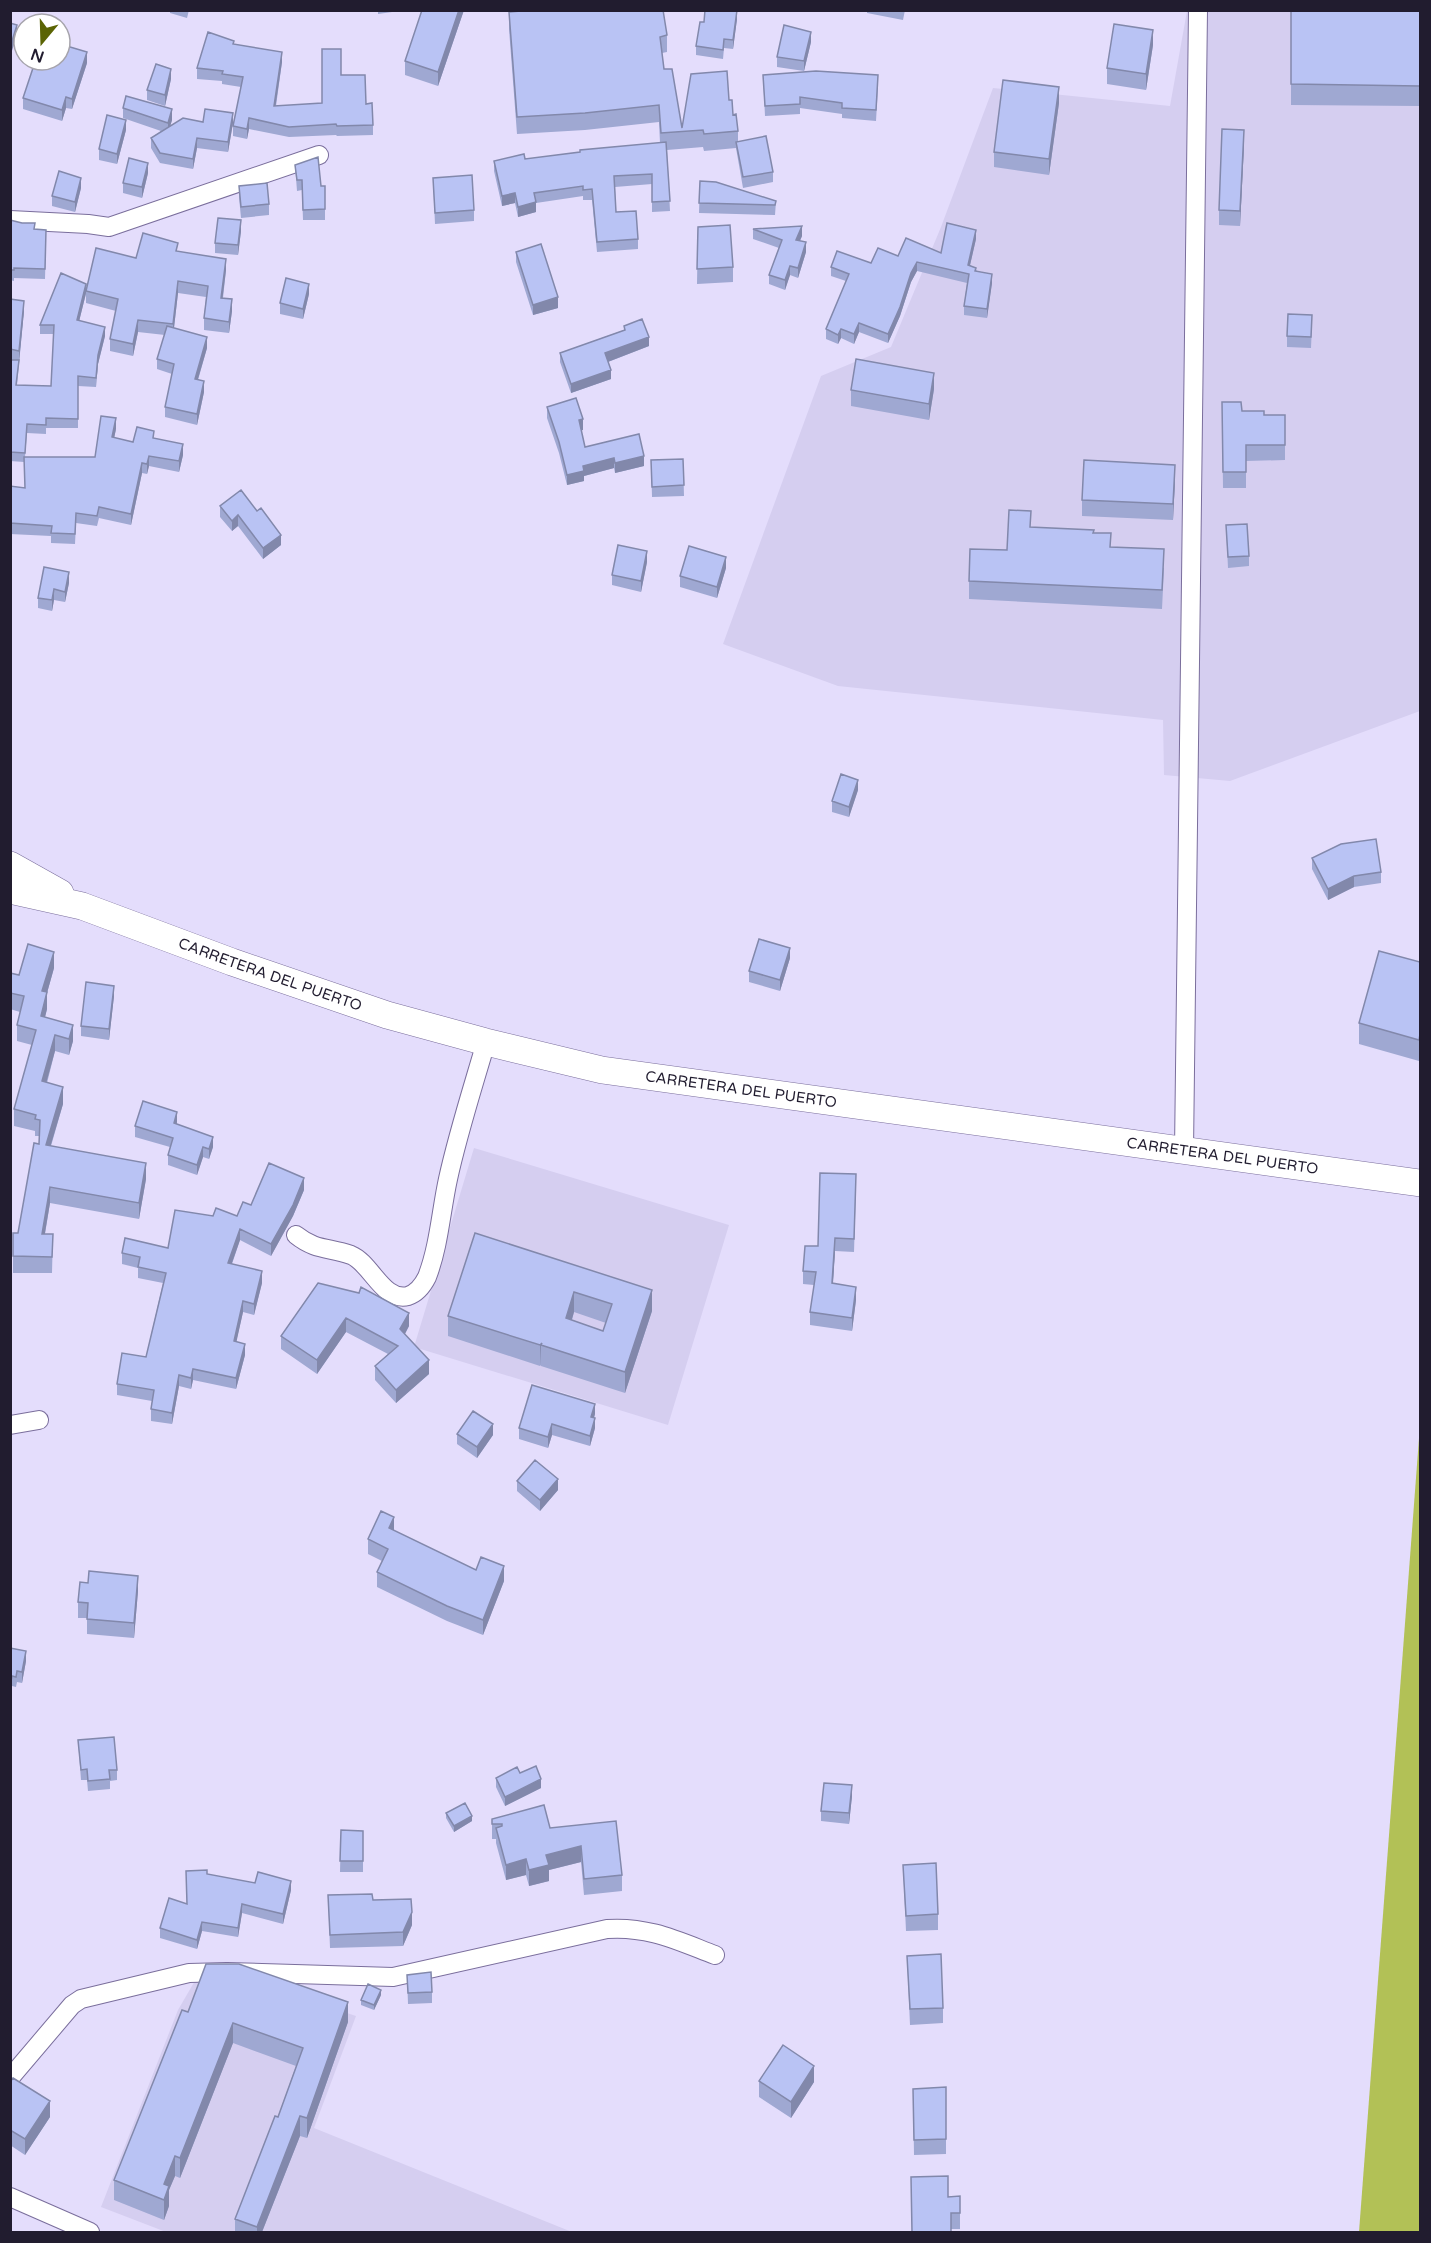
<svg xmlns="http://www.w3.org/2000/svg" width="1431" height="2243" font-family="'Varela Round',sans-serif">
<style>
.built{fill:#d5cef0}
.green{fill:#b2c156}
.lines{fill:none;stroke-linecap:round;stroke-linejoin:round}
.street-casing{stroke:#7a6e9c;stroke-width:20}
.secondary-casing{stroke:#7a6e9c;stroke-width:28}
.street{stroke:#fff;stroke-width:18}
.secondary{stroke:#fff;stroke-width:27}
.wall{fill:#9fa8d2;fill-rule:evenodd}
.shaded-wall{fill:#8288ab}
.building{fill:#b9c3f4;stroke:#8288ab;stroke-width:1.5;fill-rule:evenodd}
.labels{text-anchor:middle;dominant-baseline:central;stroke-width:5;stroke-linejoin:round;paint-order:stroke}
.street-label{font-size:15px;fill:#211c2f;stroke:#fff}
</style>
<rect width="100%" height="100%" fill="#e4ddfc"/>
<path class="built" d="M1187 11H1420V711L1230 781 1164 775 1163 720 838 686 723 644 821 376 891 347 941 227 993 88 1170 106Z
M474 1148 729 1225 668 1425 414 1347Z
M242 1978 356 2016 314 2128 572 2232H166L101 2207 178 2010 196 1979Z"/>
<path class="green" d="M1420 1425V2232H1359Z"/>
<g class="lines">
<defs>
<path id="street" d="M10 220 88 224 109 227 319 155
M1184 1151 1198 10
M296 1235C316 1251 329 1247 351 1255 371 1263 383 1302 408 1296 417 1293 423 1285 427 1277 439 1246 441 1211 448 1179 458 1133 473 1087 486 1042
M10 1425 39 1420
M10 2078 72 2005 81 1999 189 1973 227 1972 393 1977 607 1929C648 1926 678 1941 715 1955
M10 2197 90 2232"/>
<g id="secondary">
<path d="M10 865 60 893"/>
<path id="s1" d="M10 890 82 906 232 962 387 1015 486 1042 602 1070 1420 1183"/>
</g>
</defs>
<use href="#street" class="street-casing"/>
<use href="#secondary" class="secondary-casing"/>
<use href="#street" class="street"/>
<use href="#secondary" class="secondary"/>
</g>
<path class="wall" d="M170 10H189L187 18 170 13Z
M378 10H399V11L378 14Z
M464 10 438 86 405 75V61Z
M867 10H905L903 20 867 13Z
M1291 10H1420V106L1291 105Z
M509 12 667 35V52L662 53 664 69 682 128 729 100 738 131V141L773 172V182L743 188 736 148 704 151 703 147 667 150 670 211 652 212V184L615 187 616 212 638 239V249L597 252 592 200H583V196L536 203V212L518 217 515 203 502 206 494 171V161L525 159 660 143 659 122 585 130 517 134 509 29Z
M737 19 733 49 724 48 723 59 696 55V46L704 22Z
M811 42 804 71 777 67V57Z
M234 44 282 62 276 106 322 103 341 75 366 104 373 125V135L337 136 336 135 289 137 249 129 247 139 233 136V126L241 87 222 84V81L197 79V68Z
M1153 45 1146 90 1107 84V68Z
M87 63 72 109 66 108 62 121 23 109V98Z
M763 75 878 86 876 121 842 118V114L800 108V114L765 116Z
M171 79 165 106 147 100V90Z
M1059 103 1049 175 994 167V152Z
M123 108 172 120 170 126 203 122 233 123 228 152 197 148 193 169 160 163 151 148V138L161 131 123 118Z
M126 130 117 164 99 160V149Z
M1244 145 1240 226 1219 225V210Z
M295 165 321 186H325V220H303L302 190 297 191Z
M148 173 142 198 123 193V183Z
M433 178 474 210V221L435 224Z
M700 181 776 201 775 215 699 213Z
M239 186 269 204V215L241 218 239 197Z
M81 188 75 212 52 206V196Z
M10 220 35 229 46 240 45 279 14 278V281L10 280Z
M698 227 733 267V282L697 284Z
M753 229 802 236 800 241 806 252 798 278 790 275 785 290 769 284V275L779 248 753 239Z
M241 231 238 255 215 253V243Z
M976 239 970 265 992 283 987 318 964 315V306L967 283 917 271 911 282 900 316 888 343 859 332 854 344 841 338 838 344 826 339V329L846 281 831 276V267L871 263 898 256 941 253Z
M178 251 226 270 223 298 232 311 229 333 204 330V318L206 297 178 293 174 328 207 348 198 380 204 392 197 425 165 417V407L172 374 157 369V359L165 335 138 332 133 356 110 351V339L116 311 86 303V294L79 321 105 336 98 364 96 387 78 386V428H46V434L27 433 25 457H95L116 429 114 438 133 442 154 438 183 455 179 472 149 466 147 474 142 473 131 525 99 518 97 526 76 523 75 544 51 543V536L10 534V486L25 488 24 462 10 461V360H13H10V299L24 311 17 385 51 386 54 334H40V325L86 290 136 258Z
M516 252 558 308 533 315 516 262Z
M309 294 303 319 280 314V303Z
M1312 325 1311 348 1287 347V336Z
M624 326 649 346 608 362 611 379 571 393 560 362V353L624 330Z
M934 389 929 420 851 406V390Z
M1222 402 1242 411 1264 415H1285V460L1246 461V488H1223Z
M547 407 583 430H581L585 447 644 466 615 473 614 468 584 476V481L567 485 559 453 547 418Z
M683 459 684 496 652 497 651 460Z
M1175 480 1173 520 1082 516V500Z
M241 490 281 545 263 559 238 526 232 531 220 517V506Z
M1226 525 1249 556V566L1228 568Z
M1031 527 1093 533 1111 547 1164 568 1162 609 969 599V581L1007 550Z
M647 562 641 592 612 585V575Z
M726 568 717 598 680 587V576Z
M69 583 65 602 54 600 52 611 38 608V598Z
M858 790 849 817 832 812V801Z
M1312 858 1381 872V883L1354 887 1328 900 1312 869Z
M790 958 780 991 749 982V971Z
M1420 962V1054L1419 1061 1359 1044V1023Z
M54 968 47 993V1009L45 1017 73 1041 69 1055 55 1051 47 1083 63 1104 51 1146 146 1179 139 1219 50 1203 45 1234H53L52 1273H13V1233H18L39 1144V1136H35V1131L14 1126V1109L32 1045 17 1041V1025L20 1012 10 1009V973L19 975Z
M114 996 109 1040 81 1036V1026Z
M177 1122V1124L213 1147 209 1159 203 1157 197 1175 168 1165V1155L170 1147 135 1137V1126Z
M856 1187 854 1252 835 1251 833 1284 856 1300 852 1331 810 1325V1312L814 1285 803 1284V1271Z
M304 1190 293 1216 271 1256 240 1240 232 1264 262 1283 254 1315 243 1312 236 1342 245 1355 236 1389 193 1380 191 1389 179 1386 172 1424 151 1421V1409L152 1401 117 1395V1384L146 1357 163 1283 138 1278V1268L122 1264V1253L168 1248 213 1216H237L251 1205Z
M475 1233 652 1311 625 1393 541 1366V1365L540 1366 448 1336V1316ZM574 1312 606 1323 603 1331 572 1320Z
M318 1283 409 1326 405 1334 429 1374 396 1403 375 1380V1366L388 1354 346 1332 317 1374 281 1349V1336Z
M595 1414 594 1418 595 1428 590 1446 552 1435 548 1448 519 1439V1428Z
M457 1434 493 1435 477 1458 457 1444Z
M517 1481 558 1490 540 1511 517 1491Z
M394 1531 476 1570 504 1581 483 1635 447 1621 377 1587V1572L382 1561 368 1554V1539Z
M138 1591 134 1638 87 1634V1618H78V1602Z
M10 1648 26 1661 22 1683 17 1682 16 1687 12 1686 11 1691Z
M78 1740 117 1770V1780L110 1781V1789L88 1791 87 1780H81Z
M520 1773 541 1788 505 1806 496 1787V1778Z
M852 1796 849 1824 821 1821V1811Z
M446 1813 472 1821 454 1832 446 1818Z
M492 1819 550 1828 622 1875V1891L584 1895 581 1862 549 1870V1881L529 1886 526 1875 506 1880 496 1843V1839H492Z
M341 1830 363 1831V1872H340Z
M903 1865 938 1914V1930L906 1931Z
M186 1871 291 1890 283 1924 242 1913 238 1937 202 1931 197 1949 160 1938V1928L187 1903Z
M328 1895 412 1925 403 1946 330 1948Z
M907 1956 943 2008V2023L910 2025Z
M407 1975 432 1992V2003L408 2004Z
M381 1995 374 2010 361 2005V2000Z
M188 2012 348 2022 307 2138 300 2136 262 2232H235V2219L278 2117 296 2066 233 2043 180 2178 175 2176 169 2190V2206L164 2220 114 2200V2180Z
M759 2081 814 2082 791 2118 759 2097Z
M10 2082 50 2117 25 2155 10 2145Z
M946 2087V2154L914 2155 913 2089Z
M960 2196V2229H951L948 2197Z"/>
<path class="shaded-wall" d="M459 10H464L438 86V72Z
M737 10V19L733 49V40Z
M17 25V35L10 57V47Z
M1153 30V45L1146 90V74Z
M811 32V42L804 71V61Z
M87 52V63L72 109V99Z
M282 52V62L274 116V106Z
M171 69V79L165 106V95Z
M1059 87V103L1049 175V159Z
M66 97V108L62 121V110Z
M172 109V120L168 134V123Z
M233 113V123L228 152V142Z
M249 118V129L247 139V129Z
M126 120V130L117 164V154Z
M1244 130V145L1240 226V211Z
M197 138V148L193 169V159Z
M148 163V173L142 198V187Z
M12 178V188L10 192V181Z
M81 178V188L75 212V202Z
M515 193V203L502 206V196Z
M536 202V212L518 217V207Z
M241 220V231L238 255V245Z
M802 226V236L796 249V240Z
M976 230V239L968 274V265Z
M806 242V252L798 278V268Z
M226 259V270L221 310V298Z
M917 262V271L911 282 900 316 888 343V334L911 273Z
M790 266V275L785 290V280Z
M992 274V283L987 318V309Z
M178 281V293L173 336V324Z
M86 284V293L77 330V320Z
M309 284V294L303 319V309Z
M558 297V308L533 315V305Z
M232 299V311L229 333V322Z
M24 301V311L19 362V351Z
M138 320V332L133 356V344Z
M859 323V332L854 344V334Z
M105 327V336L98 364 96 387 98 355Z
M841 329V338L838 344V335Z
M207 337V348L195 389V379Z
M649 337V346L605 363V353Z
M611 370V379L571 393V384Z
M934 373V389L929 420V404Z
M204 381V392L197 425V414Z
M116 418V429L112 448V437Z
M583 419V430L579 431V420Z
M183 444V455L179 472V461Z
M149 456V466L147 474V464Z
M644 456V466L615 473V463Z
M614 458V468L584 476V481L567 485V475L583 466Z
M142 463V473L131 525V514Z
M1175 465V480L1173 520V504Z
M238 515V526L232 531V521Z
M281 535V545L263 559V548Z
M647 551V562L641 592V581Z
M726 557V568L717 598V587Z
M69 572V583L65 602V592Z
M54 589V600L52 611V600Z
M858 780V790L849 817V807Z
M1354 876V887L1328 900V889Z
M790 948V958L780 991V980Z
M54 952V968L47 993V1009L41 1033 42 991Z
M114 986V996L109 1040V1029Z
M73 1025V1041L69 1055V1039Z
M1420 1034V1054L1419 1061V1040Z
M55 1035V1051L42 1098V1081Z
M63 1087V1104L46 1161V1145Z
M177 1112V1122L174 1134V1123Z
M213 1137V1147L209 1159V1149Z
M203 1147V1157L197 1175V1165Z
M146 1163V1179L139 1219V1203Z
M304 1178V1190L293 1216 271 1256V1244Z
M50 1187V1203L42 1250V1234Z
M240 1229V1240L228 1274V1263Z
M835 1238V1251L832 1297V1283Z
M262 1271V1283L254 1315V1304Z
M856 1287V1300L852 1331V1318Z
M652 1290V1311L625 1393V1372Z
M574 1292V1312L566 1339V1318Z
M243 1301V1312L234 1353V1341Z
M409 1313V1326L400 1343V1329Z
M346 1318V1332L317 1374V1360Z
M245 1344V1355L236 1389V1378Z
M540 1345H541L540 1366Z
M429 1360V1374L396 1403V1390Z
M193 1369V1380L191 1389V1378Z
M179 1375V1386L172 1424V1413Z
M595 1404V1414L591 1427V1417Z
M595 1418V1428L590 1446V1436Z
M493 1424V1435L477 1458V1447Z
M552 1424V1435L548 1448V1437Z
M558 1479V1490L540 1511V1500Z
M394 1517V1532L389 1528Z
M504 1566V1581L483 1635V1620Z
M138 1576V1591L134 1638V1623Z
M26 1651V1661L22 1683V1672Z
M541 1779V1788L505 1806V1797Z
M852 1785V1796L849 1824V1813Z
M472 1816V1821L454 1832V1826Z
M581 1846V1862L549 1870V1881L529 1886V1870L546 1855Z
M526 1859V1875L506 1880V1865Z
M291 1881V1890L283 1924V1914Z
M242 1904V1913L238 1937V1928Z
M412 1912V1925L403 1946V1932Z
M202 1922V1931L197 1949V1940Z
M381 1990V1995L374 2010V2005Z
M348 2002V2022L307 2138V2118Z
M233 2023V2043L180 2178V2158Z
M814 2066V2082L791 2118V2102Z
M50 2101V2117L25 2155V2139Z
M300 2116V2136L262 2232H257V2227Z
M175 2156V2176L169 2190V2206L164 2220V2184Z"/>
<path class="building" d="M422 10H459L438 72 405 61Z
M533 10H663L667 35 660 37 664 69H672L682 128 691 74 727 71 729 100H732L733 115 736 114 738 131 704 134 703 130 661 133 659 105 585 113 517 117 509 12Z
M705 10H737L733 40 724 39 723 50 696 46 700 22H704Z
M1291 10H1420V86L1291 84Z
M10 23 17 25 10 47Z
M1114 24 1153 30 1146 74 1107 68Z
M784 25 811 32 804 61 777 57Z
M208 32 234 41 233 44 282 52 274 106 322 103V49H341V75H365L366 104 372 103 373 125 337 126 336 124 289 127 249 118 247 129 233 126 243 77 222 74 223 71 197 68Z
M60 44 87 52 72 99 66 97 62 110 23 98 34 65 42 67 44 60H60Z
M156 64 171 69 165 95 147 90Z
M816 71 878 75 876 110 842 108V103L800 97V104L765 106 763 75Z
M1003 80 1059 87 1049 159 994 152Z
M126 96 172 109 168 123 123 108Z
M205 109 233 113 228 142 197 138 193 159 160 153 151 138 183 118 203 122Z
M107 115 126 120 117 154 99 149Z
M1222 129 1244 130 1240 211 1219 210Z
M766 136 773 172 743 177 736 142Z
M666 142 670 201 652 202V174L614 176 616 212 636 211 638 239 597 242 592 189 583 190V186L534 193 536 202 518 207 515 193 502 196 494 161 524 154 525 159 580 152V150Z
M318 157 321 186H325V209L303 210 302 180H297L295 165Z
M129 158 148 163 142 187 123 183Z
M59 171 81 178 75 202 52 196Z
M472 175 474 210 435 213 433 178Z
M700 181 716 182 776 201 775 205 699 203Z
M267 183 269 204 241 207 239 186Z
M218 218 241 220 238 245 215 243Z
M10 220 22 223H35L34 229 46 230 45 269 14 268V270H10Z
M947 223 976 230 968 265 976 268 975 271 992 274 987 309 964 306 969 274 917 262 911 273 900 307 888 334 859 323 854 334 841 329 838 335 826 329 849 274 831 267 837 251 871 263 878 248 898 256 906 238 941 253Z
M730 225 733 267 697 269 698 227Z
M802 226 796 240 806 242 798 268 790 266 785 280 769 275 782 240 753 229Z
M143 233 178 243 176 251 226 259 221 298 232 299 229 322 204 318 208 286 178 281 173 324 138 320 133 344 110 339 118 299 86 291 96 248 136 258Z
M541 244 558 297 533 305 516 252Z
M61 273 86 284 77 320 105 327 98 355 96 378 78 376V419L46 418V425L27 424 25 453 10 452V360H19L16 385 51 386 54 325H40Z
M286 278 309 284 303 309 280 303Z
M10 299 24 301 19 351 10 349Z
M1288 314 1312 315 1311 337 1287 336Z
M642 319 649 337 605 353 611 370 571 384 560 353 625 330 624 326Z
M167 326 207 337 195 379 204 381 197 414 165 407 174 364 157 359Z
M856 359 934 373 929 404 851 390Z
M576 398 583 419 579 420 585 447 639 434 644 456 615 463 614 458 583 466 584 471 567 475 559 442 547 407Z
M1222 402H1241L1242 411H1264V415H1285V445H1246V472H1223Z
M101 416 116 418 112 437 133 442 137 427 154 431 153 438 183 444 179 461 149 456 147 464 142 463 131 514 99 507 97 516 76 513 75 534 51 533 52 526 10 523V486L25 488 24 457H95Z
M683 459 684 485 652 487 651 460Z
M1084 460 1175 465 1173 504 1082 500Z
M241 490 257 511 261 508 281 535 263 548 238 515 232 521 220 506Z
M1009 510 1031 511 1030 527 1094 530 1093 533H1111L1110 547 1164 549 1162 590 969 581 970 549 1007 550Z
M1247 524 1249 556 1228 557 1226 525Z
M618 545 647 551 641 581 612 575Z
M689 546 726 557 717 587 680 576Z
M44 567 69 572 65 592 54 589 52 600 38 598Z
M841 774 858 780 849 807 832 801Z
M1376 839 1381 872 1354 876 1328 889 1312 858 1341 844Z
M759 939 790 948 780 980 749 971Z
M28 944 54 952 42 991 47 992 41 1016 73 1025 69 1039 55 1035 42 1081 63 1087 46 1145 146 1163 139 1203 50 1187 42 1234H53L52 1257 13 1256V1233H18L34 1143 39 1144 40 1120 35 1119 36 1115 14 1109 36 1030 17 1025 24 996 10 993V973L19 975Z
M1379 951 1420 962V1034L1419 1040 1359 1023Z
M86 982 114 986 109 1029 81 1026Z
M143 1101 177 1112 174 1123 213 1137 209 1149 203 1147 197 1165 168 1155 173 1138 135 1126Z
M269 1163 304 1178 293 1205 271 1244 240 1229 228 1263 262 1271 254 1304 243 1301 234 1341 245 1344 236 1378 193 1369 191 1378 179 1375 172 1413 151 1409 154 1390 117 1384 122 1353 146 1357 166 1273 138 1267 140 1257 122 1253 125 1238 168 1248 175 1210 213 1216 216 1208 237 1216 243 1202 251 1205Z
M820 1173 856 1174 854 1239 835 1238 832 1283 856 1287 852 1318 810 1312 816 1272 803 1271 805 1246H818Z
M475 1233 652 1290 625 1372 541 1345 542 1343 540 1345 448 1316ZM574 1292 612 1304 603 1331 566 1318Z
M318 1283 359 1293 361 1287 409 1313 400 1329 429 1360 396 1390 375 1366 398 1346 346 1318 317 1360 281 1336Z
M532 1385 595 1404 591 1417 595 1418 590 1436 552 1424 548 1437 519 1428Z
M473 1411 493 1424 477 1447 457 1434Z
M535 1460 558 1479 540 1500 517 1481Z
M381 1511 394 1517 389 1528 476 1570 481 1557 504 1566 483 1620 447 1606 377 1572 388 1549 368 1539Z
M89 1571 138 1576 134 1623 87 1619 88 1603 78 1602 80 1582 88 1583Z
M10 1648 26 1651 22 1672 17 1671 16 1677 12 1676 11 1681Z
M114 1737 117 1770H109L110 1779 88 1781 87 1769 81 1770 78 1740Z
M536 1766 541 1779 505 1797 496 1778 517 1767 520 1773Z
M824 1783 852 1785 849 1813 821 1811Z
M465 1803 472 1816 454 1826 446 1813Z
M544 1805 550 1828 616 1821 622 1875 584 1879 581 1846 546 1855 549 1865 529 1870 526 1859 506 1865 496 1828 502 1826V1824H492V1819Z
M341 1830 363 1831V1861H340Z
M936 1863 938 1914 906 1916 903 1865Z
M207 1870V1874L255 1883 258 1872 291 1881 283 1914 242 1904 238 1928 202 1922 197 1940 160 1928 169 1898 187 1904 186 1871Z
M372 1894 373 1900 411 1899 412 1912 403 1932 330 1935 328 1895Z
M941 1954 943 2008 910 2009 907 1956Z
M206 1964H239L348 2002 307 2118 300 2116 257 2227 235 2219 275 2116 278 2117 303 2048 233 2023 180 2158 175 2156 164 2184 169 2186 164 2200 114 2180 182 2010 188 2012Z
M431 1972 432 1992 408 1993 407 1975Z
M368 1984 381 1990 374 2005 361 2000Z
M783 2045 814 2066 791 2102 759 2081Z
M13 2078 50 2101 25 2139 10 2130V2082Z
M946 2087V2139L914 2140 913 2089Z
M948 2176V2197L960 2196V2213H951V2232H912L911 2177Z"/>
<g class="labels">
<g class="street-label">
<text stroke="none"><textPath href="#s1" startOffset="274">CARRETERA DEL PUERTO</textPath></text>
<text stroke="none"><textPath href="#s1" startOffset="760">CARRETERA DEL PUERTO</textPath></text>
<text stroke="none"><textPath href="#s1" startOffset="1246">CARRETERA DEL PUERTO</textPath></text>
</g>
</g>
<rect width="1431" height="2243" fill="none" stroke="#211c2f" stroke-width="24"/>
<g transform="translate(42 42) rotate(199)"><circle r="28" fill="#ffffff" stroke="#a6a4ac" stroke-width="1.5"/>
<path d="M0-4.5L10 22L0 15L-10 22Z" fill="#5b6404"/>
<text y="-9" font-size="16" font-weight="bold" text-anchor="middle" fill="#211c2f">N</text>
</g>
</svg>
